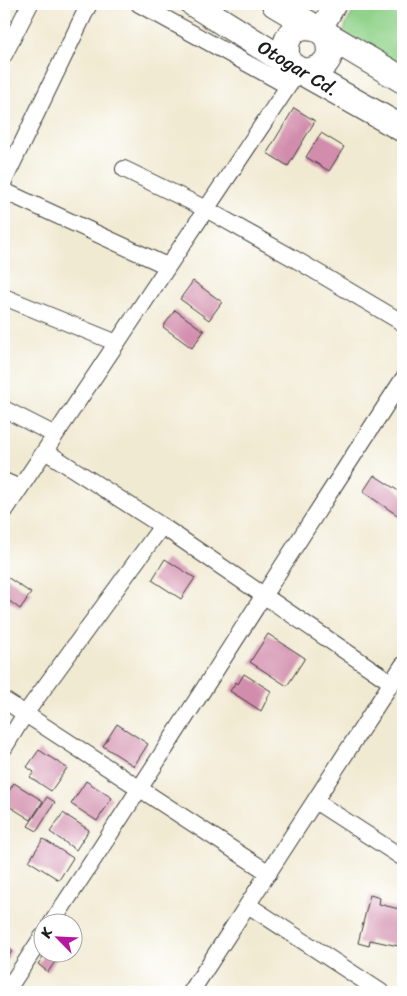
<svg xmlns="http://www.w3.org/2000/svg" width="407" height="996" font-family="Sriracha,sans-serif">
<style>
.green{fill:#91d38b;stroke:#567854}
.building{fill:#d28dac}
.lines{fill:none;stroke-linecap:round;stroke-linejoin:round}
.street-casing{stroke:#3c3b37;stroke-width:18}
.secondary-casing{stroke:#3c3b37;stroke-width:24}
.primary-casing{stroke:#3c3b37;stroke-width:28}
.street{stroke:#fff;stroke-width:16}
.secondary{stroke:#fff;stroke-width:22}
.primary{stroke:#fff;stroke-width:26}
.labels{text-anchor:middle;dominant-baseline:central;stroke-width:4;stroke-linejoin:round;paint-order:stroke}
.street-label{font-size:19px;fill:#1c1c1c;stroke:#fff}
</style>
<rect width="100%" height="100%" fill="#fff"/>
<filter id="ink" filterUnits="userSpaceOnUse"><feTurbulence type="fractalNoise" baseFrequency=".02" numOctaves="2"/><feDisplacementMap in="SourceGraphic" scale="10" xChannelSelector="R" yChannelSelector="G"/><feConvolveMatrix kernelMatrix="1 2 1 2 8 2 1 2 1" color-interpolation-filters="sRGB"/></filter>
<filter id="wash" filterUnits="userSpaceOnUse"><feTurbulence type="fractalNoise" baseFrequency=".0096" numOctaves="4" result="noise"/><feDisplacementMap in="SourceGraphic" scale="20" xChannelSelector="R" yChannelSelector="G"/><feGaussianBlur stdDeviation="1.12" result="paint"/><feColorMatrix in="noise" values="0 0 0 0 0 0 0 0 0 0 0 0 0 0 0 0 0 1.4 0 .05"/><feComposite in="paint" operator="in"/></filter>
<g filter="url(#wash)">
<rect width="100%" height="100%" fill="#f1ead3"/>
<path class="green" d="M358 4H403V65L344 33 346 24Z"/>
<g id="blocks">
<path class="building" d="M294 108 315 121 288 166 267 153Z
M321 133 344 147 329 171 306 157Z
M193 281 222 302 209 320 180 299Z
M175 310 204 331 192 348 163 327Z
M374 475 403 494V519L363 492Z
M165 559 195 578 181 599 152 580Z
M4 575 31 593 20 609 4 597Z
M268 634 305 658 287 686 250 662Z
M244 674 271 691 261 711 230 691 236 682 238 684Z
M117 724 148 744 134 766 103 746Z
M39 750 67 768 51 791 30 777 34 772 27 767Z
M86 781 112 798 97 821 71 804Z
M14 783 43 801 31 820 4 803V799Z
M47 797 55 802 37 831 28 826Z
M63 813 89 830 76 850 50 832Z
M43 839 73 858 59 880 29 861Z
M370 895 380 898 379 904 403 910V947L370 940 369 946 358 943Z
M4 945 12 951 4 964Z
M45 954H60L48 972 38 964Z"/>
</g>
</g>
<g filter="url(#ink)">
<use href="#blocks" fill-opacity="0" stroke="#3c3b37" stroke-width="1"/>
<g class="lines">
<defs>
<path id="street" d="M139 4 288 86
M4 55 30 4
M124 169 206 209 300 262 403 323
M4 181 89 4
M4 191 167 266
M4 297 117 343
M4 409 55 435
M45 451 162 526 392 683
M4 481 20 488
M4 512 299 70
M4 700 269 873
M4 748 25 714 162 526
M315 801 403 858
M248 905 381 992
M51 924C171 743 285 560 403 379
M6 992 42 937
M191 992 403 665"/>
<path id="secondary" d="M320 31 335 4"/>
<path id="primary" d="M194 4 302 72 403 129
M275 4 403 80
M288 63C282 43 289 23 314 28
M302 72C325 70 336 58 326 35"/>
</defs>
<use href="#street" class="street-casing"/>
<use href="#secondary" class="secondary-casing"/>
<use href="#primary" class="primary-casing"/>
<use href="#street" class="street"/>
<use href="#secondary" class="secondary"/>
<use href="#primary" class="primary"/>
</g>
</g>
<g class="labels">
<g class="street-label">
<text transform="translate(298 68) rotate(31)">Otogar Cd.</text>
</g>
</g>
<rect width="407" height="996" fill="none" stroke="#fff" stroke-width="20"/>
<g transform="translate(58 938) rotate(294)"><circle r="24" fill="#ffffff" stroke="#a4a4a4"/>
<path d="M0-4L9 19L0 12L-9 19Z" fill="#b5179e"/>
<text y="-8" font-size="14" font-weight="bold" text-anchor="middle" fill="#1c1c1c">K</text>
</g>
</svg>
